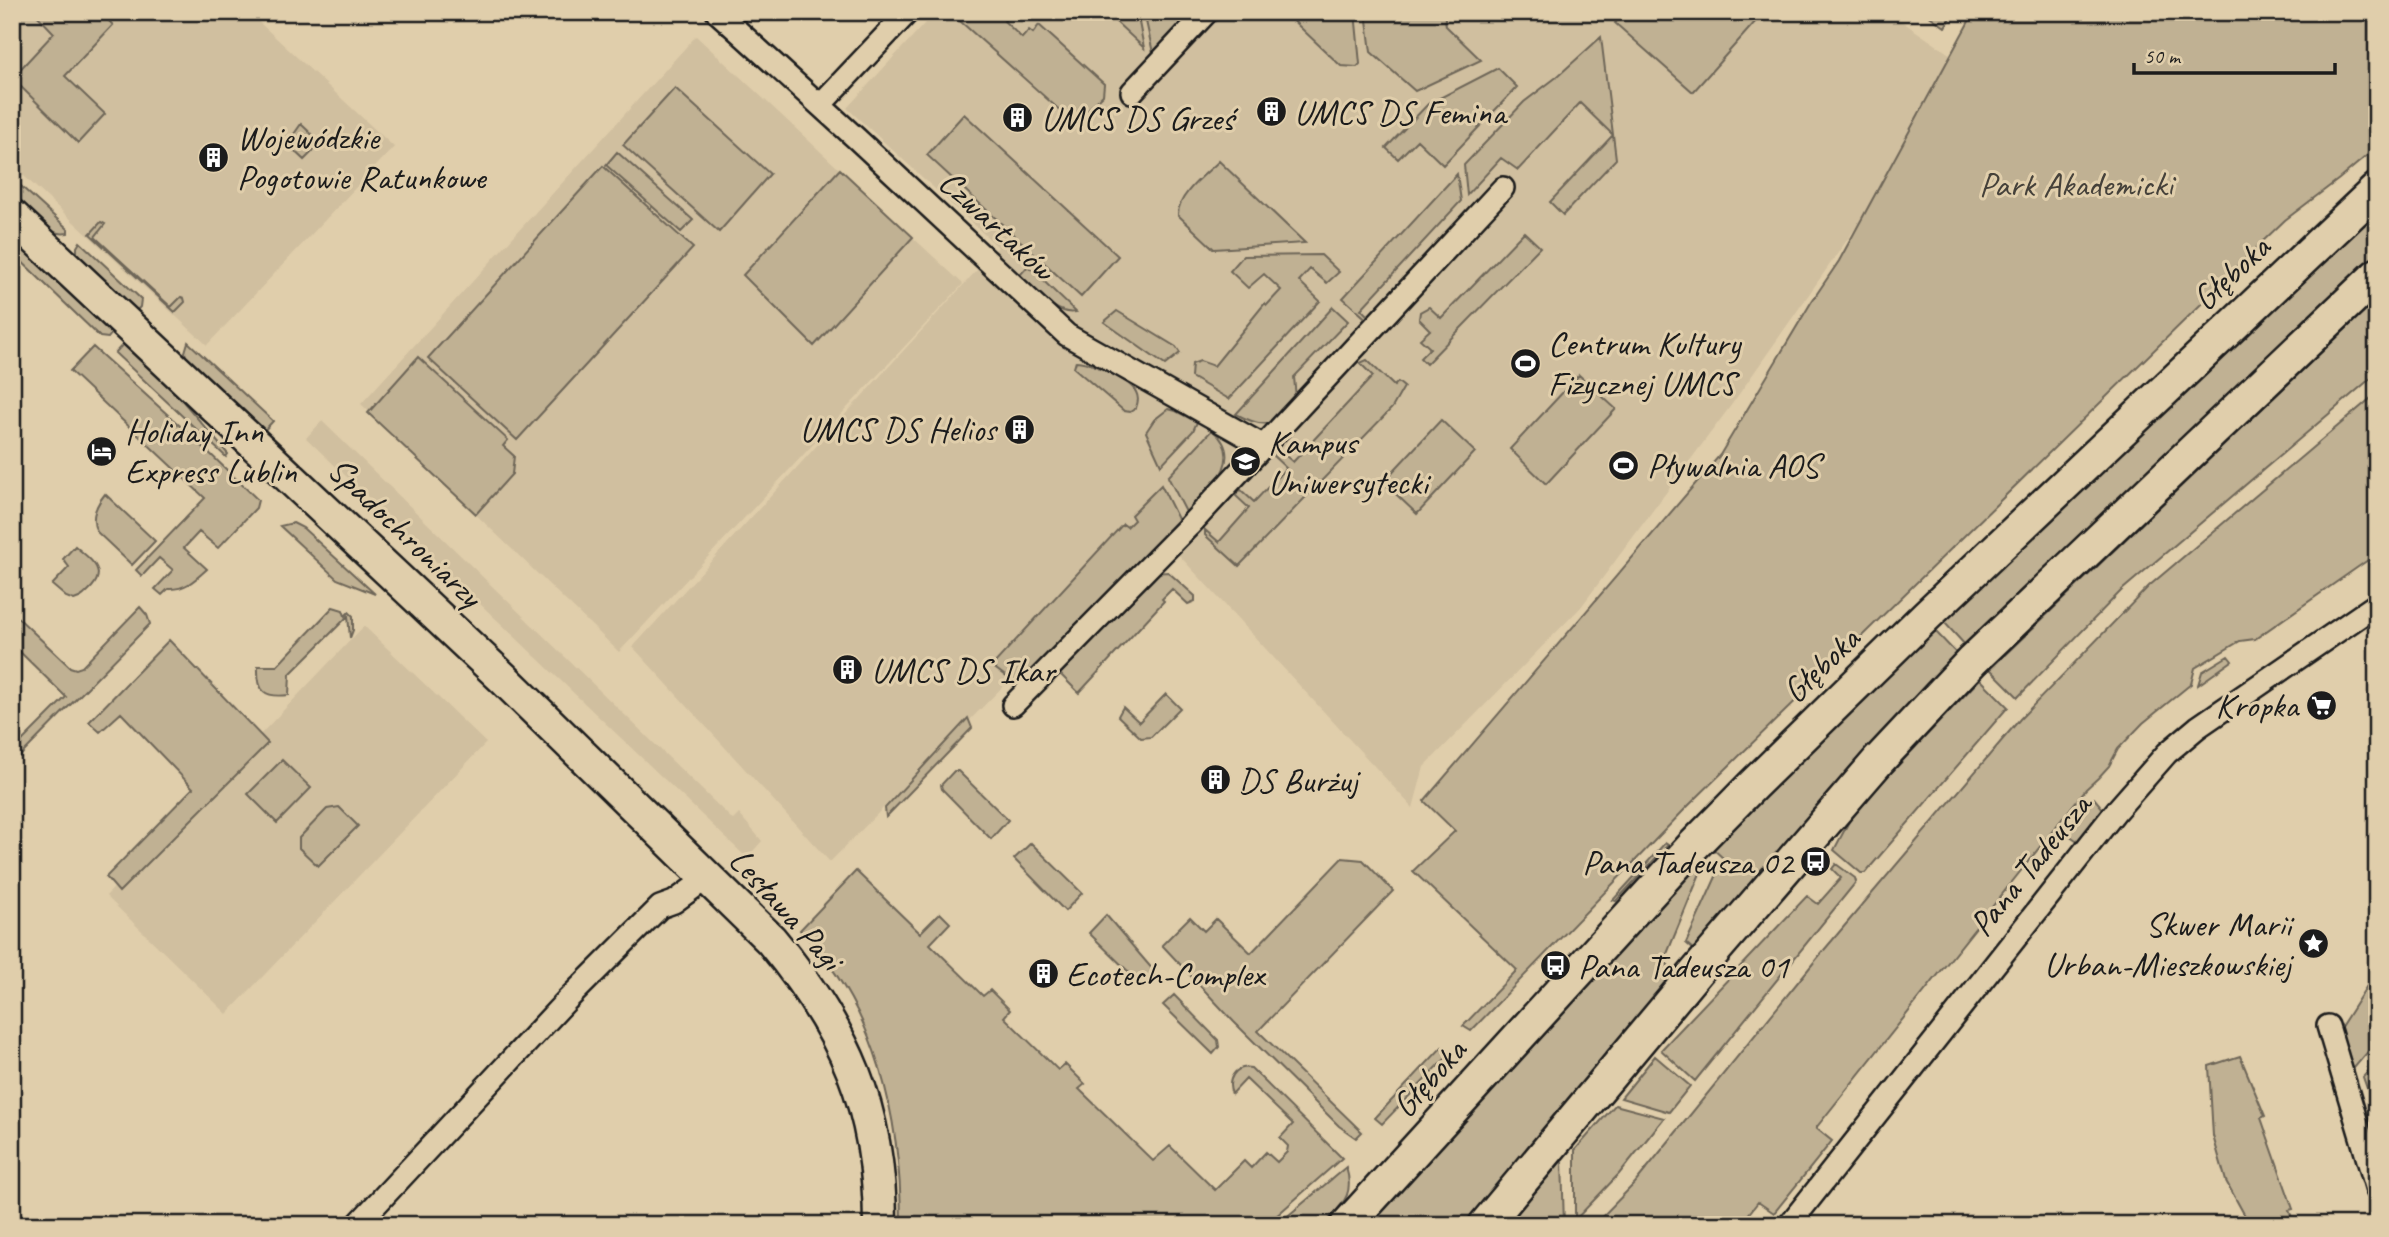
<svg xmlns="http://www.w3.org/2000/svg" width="2389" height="1237" font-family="Caveat,sans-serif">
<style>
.built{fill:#d0bf9f}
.green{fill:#c0b193;stroke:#6e6658;stroke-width:2}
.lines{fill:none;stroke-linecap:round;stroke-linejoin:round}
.street-casing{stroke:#1c1c1c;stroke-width:26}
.secondary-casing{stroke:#1c1c1c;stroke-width:37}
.street{stroke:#e0ceab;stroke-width:21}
.secondary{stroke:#e0ceab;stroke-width:32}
.labels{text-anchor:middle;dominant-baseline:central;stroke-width:6;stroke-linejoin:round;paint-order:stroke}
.poi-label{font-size:35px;fill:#1c1c1c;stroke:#e0ceab;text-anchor:start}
.park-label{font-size:35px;fill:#45413a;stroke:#e0ceab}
.street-label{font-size:35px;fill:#1c1c1c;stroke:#e0ceab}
</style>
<rect width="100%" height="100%" fill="#e0ceab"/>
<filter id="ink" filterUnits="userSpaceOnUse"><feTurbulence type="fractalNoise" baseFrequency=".0143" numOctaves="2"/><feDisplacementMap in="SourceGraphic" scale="14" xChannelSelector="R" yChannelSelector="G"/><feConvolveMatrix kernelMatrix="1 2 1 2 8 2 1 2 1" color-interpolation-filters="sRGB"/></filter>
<g filter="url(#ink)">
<path class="built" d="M12 12H248L394 147 207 345 12 165Z
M935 12H1888L1951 55 1866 213 1732 404 1581 607 1424 767 1413 808 1176 552 1166 521 830 862 633 647 998 247 847 108Z
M696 36 963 284 619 652 361 404Z
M322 421 733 820 739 814 762 841 747 858 306 438Z
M364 626 486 743 227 1014 106 896Z"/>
<path class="green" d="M34 12H100L113 25 65 76 105 114 78 143 12 78 54 33Z
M1012 12 1004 21 1022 38 1029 30 1033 33 1039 25 1104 84 1103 95 1074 123 951 13Z
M1125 12H1137L1144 48 1116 22Z
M1144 12H1167L1169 15 1175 12 1182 18 1187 12H1191L1153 53Z
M1284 12H1355L1360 64 1357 67 1341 66Z
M1366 12H1444L1446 26 1481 60 1415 91 1371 52Z
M1625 12H1764L1693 92 1615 23Z
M1924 12H1953L1945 27Z
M1974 12H2377V147L2339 179 2285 220 2237 266 2236 270 1686 808 1471 1031 1463 1026 1517 970 1413 871 1455 831 1424 801 1720 455 1812 301 1839 261Z
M1601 37 1616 159 1563 215 1550 202 1613 135 1580 103 1518 170 1501 158 1467 195 1464 165 1524 102 1558 76Z
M1498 68 1517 87 1443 165 1417 140 1398 159 1386 148 1428 104Z
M675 88 770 174 719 232 623 145Z
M964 114 1118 256 1081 297 927 155Z
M301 124 321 143 304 160 287 144Z
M617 152 693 220 681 232 606 165Z
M1219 161 1305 243 1214 249 1178 215C1177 195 1206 174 1219 161Z
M603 166 693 248 517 440 428 358Z
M840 169 913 237 814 346 743 275Z
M1457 174 1461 201 1361 309 1374 322 1372 324 1343 298Z
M12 178 68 229V233C45 237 28 212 12 198Z
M2377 209V253L1966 646 1944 622Z
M101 222 105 224 95 237 171 307 181 297 184 298 185 302 175 312 90 234Z
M1524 232 1540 247 1426 364 1420 358 1430 348 1420 339 1430 330 1419 319 1420 312 1429 307 1441 318Z
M14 236 115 329 108 338 100 337 13 253Z
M80 242 141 299 140 307 135 312 77 256V247Z
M1321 255 1339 272 1327 283 1310 269 1299 281 1320 301 1229 399 1191 377 1192 364 1200 361 1214 366 1265 303 1267 305 1281 290 1264 274 1248 288 1230 271 1243 256Z
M1028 266 1076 312C1054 316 1035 288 1020 275Z
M2377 299V373L2122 590 2018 697 1990 669Z
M1333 307 1348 321 1294 377 1296 398C1272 424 1270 432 1236 414Z
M1117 311 1176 347 1180 353 1165 365 1104 322Z
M125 342 157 371 228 454 226 457 115 353Z
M188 342 273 421 262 433 187 362 185 352Z
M93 347 199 443 258 500 256 508 218 548 199 532 184 548 207 569C195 580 185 590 168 589L162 595 155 589 173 570 159 558 142 576 136 570 205 498 70 371Z
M418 357 508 440 503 446 514 456 512 474 476 514 368 413Z
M1367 360 1394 386 1398 382 1404 387 1392 408 1239 566 1205 535V530L1219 542 1249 508 1236 496 1237 492 1241 490 1254 502 1286 468 1272 455 1273 452 1278 449 1293 462 1373 376 1360 363Z
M1076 361C1089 361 1130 380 1136 392 1139 398 1138 402 1136 408L1130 412 1124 411 1074 368Z
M1579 375 1616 409 1546 484 1510 449Z
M2377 393V571L2368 560 2255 639 2240 641 2195 668 2191 684 2143 723 2118 749 2109 766 2098 778 2086 789 1816 1128 1832 1141 1774 1213 1758 1202 1740 1225H1594L1635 1183 1819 956 2020 719 2149 586Z
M1168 409 1176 411 1197 422 1193 431 1161 465 1146 432 1154 420Z
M1441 420 1475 452 1417 514 1383 482Z
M1212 430C1248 459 1208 491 1187 514L1168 477Z
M1161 485 1179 521 1027 681H1012L992 666 1123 524 1127 527 1134 520 1131 515Z
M105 494 155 541 132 565 97 532C90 519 96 505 105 494Z
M293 523 303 528 375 594 337 579 280 526Z
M75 546C88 558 108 569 92 587 86 593 82 598 74 600L66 597 52 585 69 567 63 559Z
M1168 572 1195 596V601L1188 604 1172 589 1162 599 1164 601 1079 693 1059 673 1154 573Z
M140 607 147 615 150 624 19 757 12 758V748L14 749 66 697 12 644V612L70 667 76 669 82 667Z
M333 607 343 610 345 616 349 612 353 616V630L350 638 348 616 290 674 289 695C264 698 257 692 258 666H277Z
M1935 631 1957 654 1890 725 1694 950 1686 943 1724 859 1711 847Z
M169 640 268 743 119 892 106 877 193 788 121 713 100 732 89 722Z
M2228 656 2232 661 2198 685 2202 672Z
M1980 679 2008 707 1865 873H1861L1834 850 1854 812Z
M1166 694 1180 708 1151 737 1141 738 1118 716 1123 707 1139 722Z
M968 718 972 728 886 817 885 808Z
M282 760 311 788 277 823 248 794Z
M954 771H958L1008 820 991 839 942 789 941 785Z
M2090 798H2094L2104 810 2079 842 2063 831Z
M339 807 358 826 318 866 299 848V838L327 809Z
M1031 843 1082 893 1065 911 1014 859Z
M1665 843 1668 845 1616 901 1613 900Z
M1342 858 1363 860 1393 891 1258 1031 1362 1132 1356 1138 1339 1126 1234 1022 1162 945 1190 917 1204 931 1216 919 1251 953Z
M1836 864 1855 878 1856 882 1695 1081 1661 1050 1807 896 1818 904 1841 878 1832 869Z
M1694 865 1701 871 1664 961 1676 973 1463 1225H1368Z
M856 871 920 933 940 913 950 923 930 944 983 996 990 990 1010 1010 1004 1017 1058 1070 1065 1064 1085 1084 1079 1089 1153 1161 1170 1146 1215 1190 1244 1161 1251 1168 1266 1152 1277 1162 1287 1152 1288 1146 1280 1138 1293 1124 1246 1079 1232 1094C1226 1080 1235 1065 1251 1068L1342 1158 1266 1225H901C901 1119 877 1008 800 930Z
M1106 915 1154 971 1141 984 1089 933Z
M2377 970V1041L2349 1074 2337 1033Z
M1174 995 1218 1040 1219 1047 1213 1054 1163 1005Z
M1442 1047 1448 1056 1382 1124 1375 1118Z
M1655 1056 1690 1086 1669 1112 1621 1098Z
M2240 1056 2265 1116 2261 1118 2293 1209 2289 1210 2295 1225H2250L2226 1181 2213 1136 2209 1066Z
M2377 1062V1130L2371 1133 2367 1122 2376 1114 2363 1077Z
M1615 1105 1664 1118 1619 1174 1575 1220V1150Z
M1562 1160 1564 1225H1507Z
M1346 1167C1355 1196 1342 1204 1324 1225H1277Z"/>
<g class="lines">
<defs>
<path id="street" d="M717 12 857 139 1067 335 1262 445
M1132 92 1207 12
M820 105 908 12
M1013 705 1189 526 1503 188
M2328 1026 2377 1190
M357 1225 567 1000 660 907 674 902 708 877
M1789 1225 2116 811 2167 753 2198 727 2377 604"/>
<path id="secondary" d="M12 216 503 678 771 940C845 1029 880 1108 880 1225
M1347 1225 1692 847 1753 785 1927 615 2377 189
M1485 1225 1697 971 1879 760 1972 661 2377 275"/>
</defs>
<use href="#street" class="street-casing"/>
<use href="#secondary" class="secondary-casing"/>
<use href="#street" class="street"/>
<use href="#secondary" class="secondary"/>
</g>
</g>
<defs>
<symbol id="building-disc" viewBox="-11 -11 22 22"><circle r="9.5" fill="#1c1c1c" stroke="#e0ceab"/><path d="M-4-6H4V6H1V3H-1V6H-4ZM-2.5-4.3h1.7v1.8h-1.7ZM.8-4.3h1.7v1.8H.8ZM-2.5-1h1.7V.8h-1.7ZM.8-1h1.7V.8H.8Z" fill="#fff"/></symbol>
<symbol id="stadium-disc" viewBox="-11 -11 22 22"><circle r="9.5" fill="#1c1c1c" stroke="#e0ceab"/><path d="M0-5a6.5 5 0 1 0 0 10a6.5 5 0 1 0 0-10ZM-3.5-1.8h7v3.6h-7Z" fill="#fff"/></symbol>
<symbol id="hotel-disc" viewBox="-11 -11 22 22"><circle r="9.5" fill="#1c1c1c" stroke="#e0ceab"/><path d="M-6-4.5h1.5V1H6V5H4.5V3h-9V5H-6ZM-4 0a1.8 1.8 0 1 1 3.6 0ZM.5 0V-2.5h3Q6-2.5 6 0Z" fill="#fff"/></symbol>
<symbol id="university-disc" viewBox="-11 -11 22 22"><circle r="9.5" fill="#1c1c1c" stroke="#e0ceab"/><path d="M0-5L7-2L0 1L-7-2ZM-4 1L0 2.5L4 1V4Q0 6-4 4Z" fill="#fff"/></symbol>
<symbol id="supermarket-disc" viewBox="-11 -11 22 22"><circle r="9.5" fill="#1c1c1c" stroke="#e0ceab"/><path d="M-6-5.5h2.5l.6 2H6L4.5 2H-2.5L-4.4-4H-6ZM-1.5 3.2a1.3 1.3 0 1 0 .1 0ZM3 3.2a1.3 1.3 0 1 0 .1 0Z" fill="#fff"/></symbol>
<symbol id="bus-disc" viewBox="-11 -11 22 22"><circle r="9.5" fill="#1c1c1c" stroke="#e0ceab"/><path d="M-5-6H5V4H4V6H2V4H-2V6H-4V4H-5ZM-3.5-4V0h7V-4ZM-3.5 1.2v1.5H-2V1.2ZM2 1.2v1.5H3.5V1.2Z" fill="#fff"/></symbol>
<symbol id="sight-disc" viewBox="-11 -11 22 22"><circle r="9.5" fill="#1c1c1c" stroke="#e0ceab"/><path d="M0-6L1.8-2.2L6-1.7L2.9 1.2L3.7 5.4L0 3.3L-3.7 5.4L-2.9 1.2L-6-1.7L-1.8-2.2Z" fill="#fff"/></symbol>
</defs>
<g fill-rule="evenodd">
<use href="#building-disc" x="1254" y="94" width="35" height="35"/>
<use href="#building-disc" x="1000" y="100" width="35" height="35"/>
<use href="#building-disc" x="196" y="140" width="35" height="35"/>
<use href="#stadium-disc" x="1508" y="346" width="35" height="35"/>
<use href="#building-disc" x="1002" y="412" width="35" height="35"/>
<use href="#hotel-disc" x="84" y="434" width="35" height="35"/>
<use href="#university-disc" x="1228" y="444" width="35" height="35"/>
<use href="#stadium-disc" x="1606" y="448" width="35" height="35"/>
<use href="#building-disc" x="830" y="652" width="35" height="35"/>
<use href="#supermarket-disc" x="2304" y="688" width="35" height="35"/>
<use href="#building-disc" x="1198" y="762" width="35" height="35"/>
<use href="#bus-disc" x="1798" y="844" width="35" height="35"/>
<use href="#sight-disc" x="2296" y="926" width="35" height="35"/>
<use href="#bus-disc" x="1538" y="948" width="35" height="35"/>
<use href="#building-disc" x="1026" y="956" width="35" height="35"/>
</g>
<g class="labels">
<g class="poi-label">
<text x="1294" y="112">UMCS DS Femina</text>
<text x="1041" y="118">UMCS DS Grześ</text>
<text x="237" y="137">Wojewódzkie<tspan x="237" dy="40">Pogotowie Ratunkowe</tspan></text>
<text x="1548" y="343">Centrum Kultury<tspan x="1548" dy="40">Fizycznej UMCS</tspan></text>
<text x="996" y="429" text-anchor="end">UMCS DS Helios</text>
<text x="125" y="431">Holiday Inn<tspan x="125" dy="40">Express Lublin</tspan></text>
<text x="1268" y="442">Kampus<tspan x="1268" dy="40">Uniwersytecki</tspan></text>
<text x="1647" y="465">Pływalnia AOS</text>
<text x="871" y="670">UMCS DS Ikar</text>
<text x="2298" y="705" text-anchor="end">Kropka</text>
<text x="1238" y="780">DS Burżuj</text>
<text x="1793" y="862" text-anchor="end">Pana Tadeusza 02</text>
<text x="2291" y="924" text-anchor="end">Skwer Marii<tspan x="2291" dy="40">Urban-Mieszkowskiej</tspan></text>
<text x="1578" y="966">Pana Tadeusza 01</text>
<text x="1066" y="974">Ecotech-Complex</text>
</g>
<g class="park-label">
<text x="2076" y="184">Park Akademicki</text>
</g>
<g class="street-label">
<text transform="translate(997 225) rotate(43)">Czwartaków</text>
<text transform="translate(2231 273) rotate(-43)">Głęboka</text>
<text transform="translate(405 532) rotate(44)">Spadochroniarzy</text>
<text transform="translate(1821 665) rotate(-44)">Głęboka</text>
<text transform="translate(2030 865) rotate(-51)">Pana Tadeusza</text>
<text transform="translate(786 909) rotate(48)">Lesława Pagi</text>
<text transform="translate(1429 1078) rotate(-48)">Głęboka</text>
</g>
</g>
<rect width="2389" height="1237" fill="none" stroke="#e0ceab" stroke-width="42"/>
<rect x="21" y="21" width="2347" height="1195" fill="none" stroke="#1c1c1c" stroke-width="2.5" filter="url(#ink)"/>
<path d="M2134 63v10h201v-10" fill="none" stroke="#1c1c1c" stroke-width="3.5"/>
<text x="2144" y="63" font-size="21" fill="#1c1c1c" stroke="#e0ceab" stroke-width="5" paint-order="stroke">50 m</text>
</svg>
